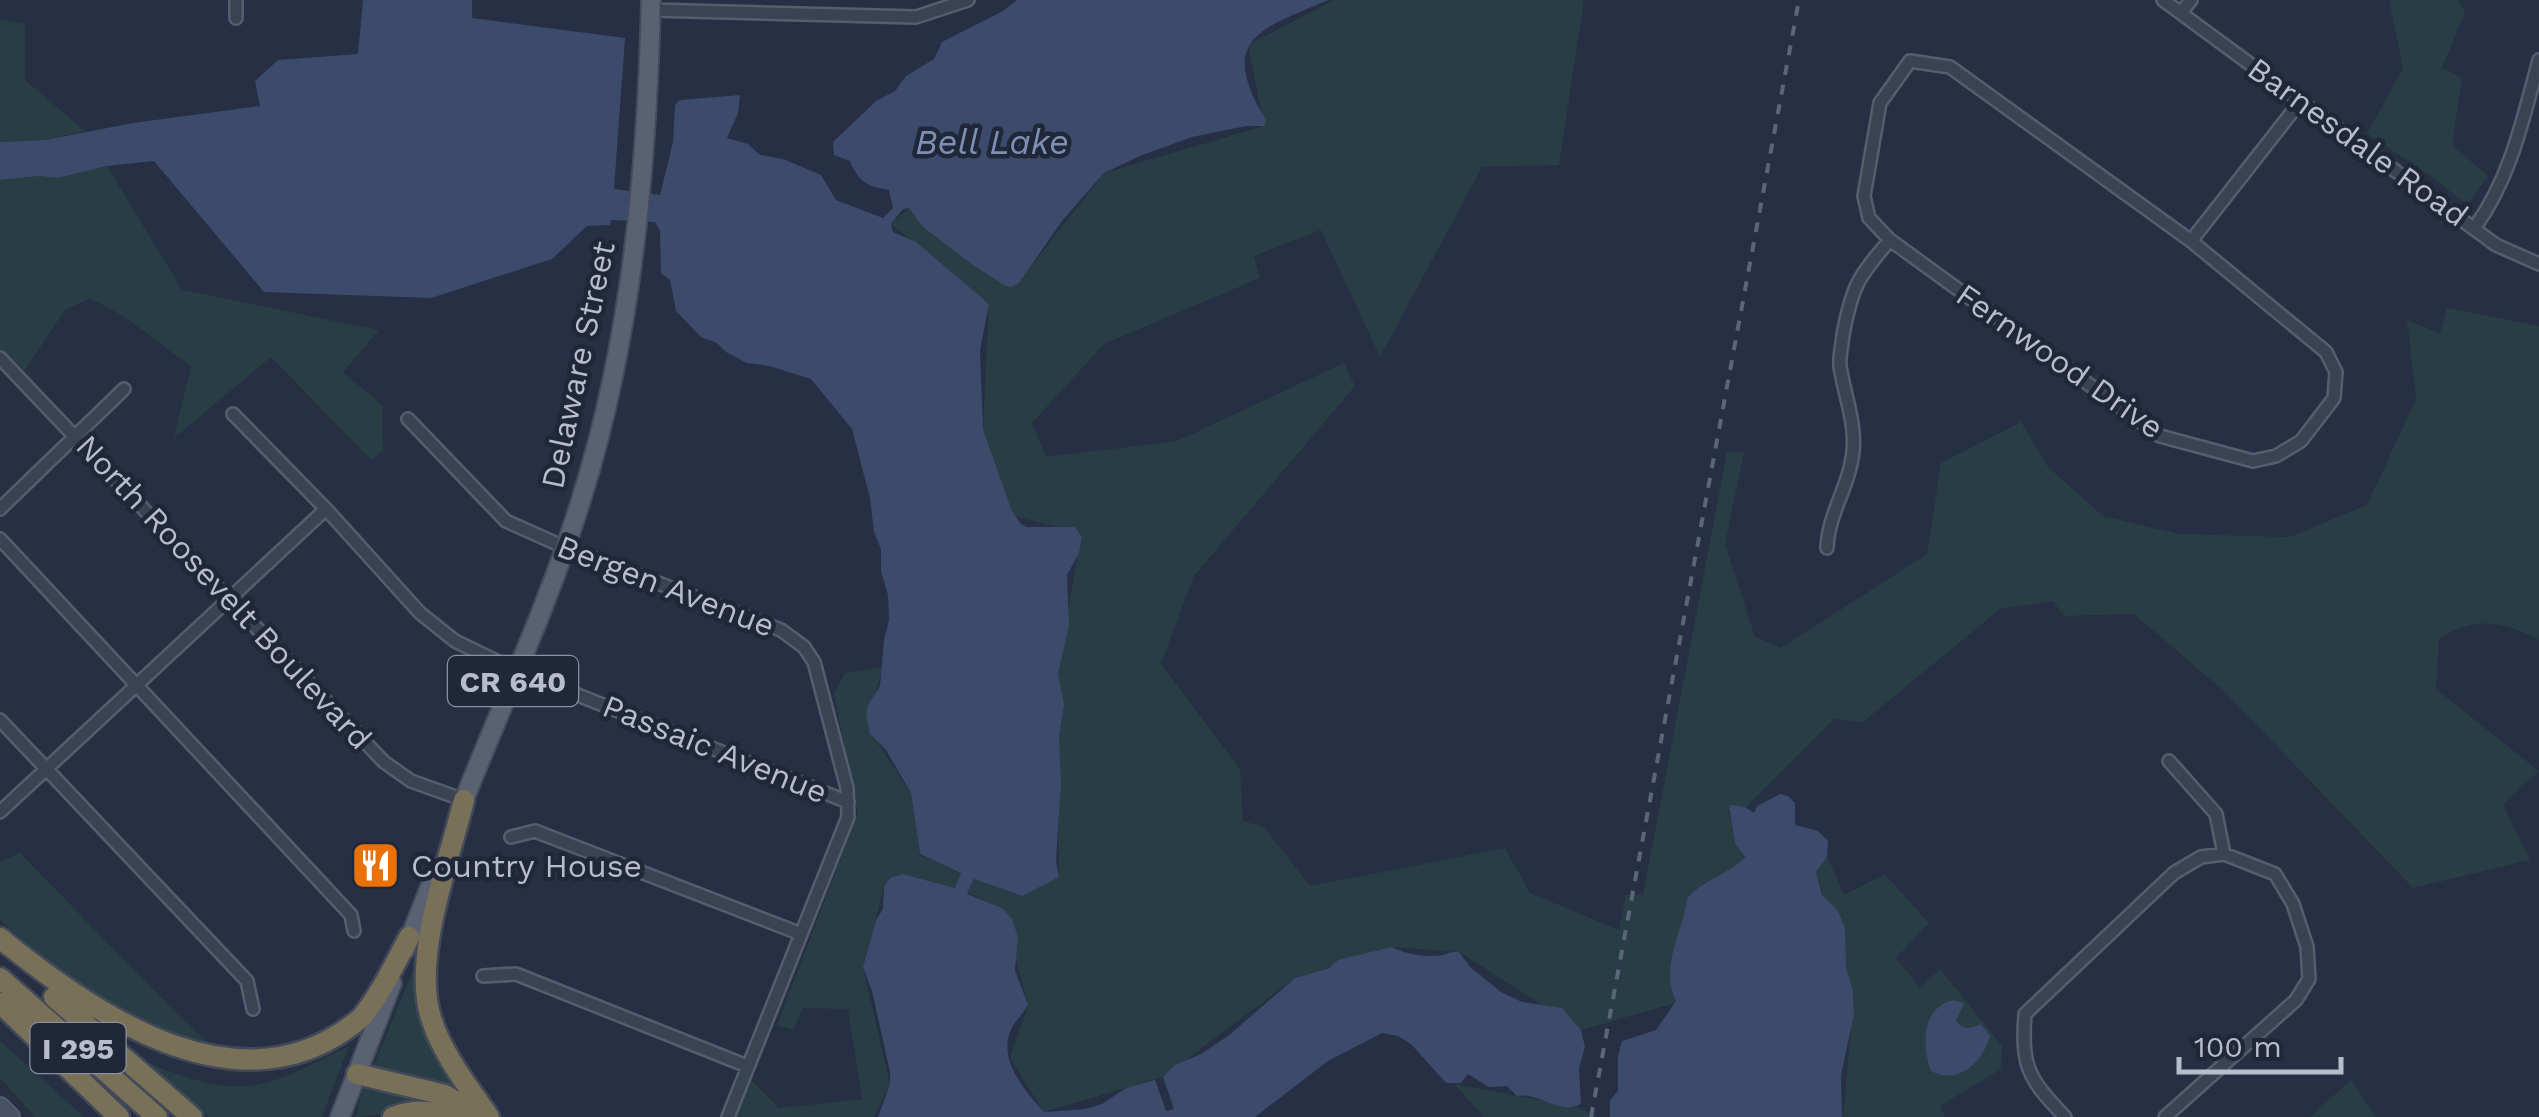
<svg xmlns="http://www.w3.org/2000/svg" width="2539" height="1117" font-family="'Work Sans',sans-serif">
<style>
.green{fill:#283e44}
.water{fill:#3c4a6c}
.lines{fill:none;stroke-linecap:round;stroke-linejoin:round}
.street-casing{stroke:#565d6d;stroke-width:16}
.secondary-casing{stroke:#565d6d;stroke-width:22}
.primary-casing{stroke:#444b5c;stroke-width:22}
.highway-casing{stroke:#424a5a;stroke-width:25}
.street{stroke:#3b4253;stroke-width:11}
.secondary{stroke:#495066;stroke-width:18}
.primary{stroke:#596173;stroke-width:18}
.highway{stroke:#797058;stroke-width:20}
.rail{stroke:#5d657a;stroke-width:4;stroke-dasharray:10 10;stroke-linecap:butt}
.labels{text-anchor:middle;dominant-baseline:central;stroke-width:9;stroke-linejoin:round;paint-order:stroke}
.shield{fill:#1f2738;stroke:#8a90a0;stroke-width:2.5}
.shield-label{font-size:30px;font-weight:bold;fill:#b8bdcc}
.street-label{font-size:32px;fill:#b8bdcc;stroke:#1f2738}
.poi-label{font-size:32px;fill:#b8bdcc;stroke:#1f2738;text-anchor:start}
.water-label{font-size:35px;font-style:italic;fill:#7f8fb4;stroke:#1f2738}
</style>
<rect width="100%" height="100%" fill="#262f43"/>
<path class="green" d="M1334 0H1584L1559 165 1482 167 1380 357 1321 230 1254 256 1260 278 1104 344 1032 423 1046 457 1177 441 1344 363 1355 386 1194 576 1161 664 1240 769 1243 821 1264 827 1310 886 1505 848 1530 893 1619 930 1626 895H1643L1727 452H1744L1725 544 1755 637 1781 648 1927 554 1941 463 2021 422 2048 467 2103 516 2179 534 2290 537 2367 505 2416 399 2407 320 2440 333 2447 308 2539 326V640C2501 620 2477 617 2439 638L2436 689 2539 771 2503 804 2530 860 2413 888 2225 692 2134 614 2064 616 2053 601 2000 609 1863 722 1834 719 1746 807 1728 810 1744 860 1686 901 1675 1003 1581 1030 1459 952 1392 947 1295 978 1163 1077 1044 1112 1010 1058 1028 1005 1003 909 968 893 974 879 1021 896 1059 877 1058 674 1081 533 1014 516 983 429 989 304 891 224 909 208 1019 282 1104 173 1264 126 1248 45Z
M2389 0H2458L2465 12 2442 68 2462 78 2452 145 2488 176 2467 205 2432 177 2367 134 2403 68Z
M0 19 25 24V80L85 131 45 140 0 142Z
M107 166 182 290 379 330 343 372 382 405 383 451 371 460 271 357 174 438 191 366C157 343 127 313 89 299L65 310 23 373 0 349V180L40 176 58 178Z
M882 667 868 729 911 793 920 855 961 873 956 888 903 874 884 887 863 967 890 1084 874 1117H733L749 1078 779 1108 862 1099 848 1009 803 1008 793 1030 777 1025 858 813 834 694 845 673Z
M20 853 174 1011 230 1063 88 996 0 920V862Z
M1827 856 1844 895 1885 874 1929 923 1896 958 1920 988 1940 969 2002 1046 2001 1069 1940 1106 1945 1117H1843L1854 997 1816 872Z
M415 966 422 1022 461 1094 374 1065Z
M0 1041 84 1117H35L0 1078Z
M349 1046 322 1117H209L145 1062C243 1101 258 1092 349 1046Z
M2351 1080 2376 1117H2310Z
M1454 1084 1577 1107 1598 1117H1484Z
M363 1088 428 1100C403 1105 382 1117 356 1117Z"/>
<path class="water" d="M363 0H472V18L625 38 614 189 660 195 673 142 675 105 680 100 740 95 738 113 727 138 748 144 760 155 783 159 821 175 836 200 883 218 893 208 889 190C867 186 859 183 850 161L834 155 833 142 876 101 895 91 906 76 934 59 942 42 1003 11 1017 0H1329C1259 29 1217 39 1266 120L1264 126H1246L1192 137 1140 156 1104 173 1062 221 1019 283 1011 287 1004 285 973 265 923 227 909 208 903 209 891 224 893 232 916 242 989 304 980 351 983 429 1012 511 1021 524 1027 527H1075L1082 537 1079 553 1067 575 1069 625 1058 674 1064 705 1059 737 1061 783 1056 860 1059 877 1022 896 974 879 967 894 1002 908 1012 919 1018 937 1015 970 1028 1005C1023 1014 1013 1023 1010 1032 999 1062 1026 1092 1044 1112L1086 1109 1102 1104 1126 1088 1155 1080 1166 1111 1174 1109 1163 1077 1175 1065 1201 1054 1228 1036 1295 978 1329 968 1338 960 1392 947C1406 954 1426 958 1443 955 1448 953 1453 951 1459 952L1470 967 1501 992 1522 1002 1562 1008 1581 1030 1585 1047 1579 1068 1581 1104C1559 1116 1540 1092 1517 1096L1507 1086 1489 1087 1468 1074 1461 1083H1446L1411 1044 1398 1036 1382 1033 1328 1061 1255 1117H878L890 1084V1072L872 991 863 967 876 920 883 909 884 887 890 878 903 874 955 888 961 873 920 854 911 793 886 750 870 734 866 716 868 705 880 686 884 640 889 620 888 595 881 571V549L874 532 870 498 852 429 811 379 769 366 747 363 726 352 717 343 701 337 676 311 670 280 661 273 660 231 655 222 611 220 610 225 587 226 552 259 431 298 264 292 154 161 107 166 58 178 40 176 0 180V142L45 140 133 123 260 106 255 81 278 60 358 54Z
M1780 794 1788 796 1795 803V825L1818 831 1828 841 1827 857 1816 872 1822 895 1838 911 1845 928 1846 967 1853 991 1854 1015 1841 1075 1842 1117H1610V1100L1618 1091V1056L1622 1041 1656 1030 1676 1001C1662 974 1676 942 1684 915 1685 913 1686 901 1687 899 1697 883 1736 870 1745 857L1735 843 1729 805 1745 807 1754 813 1757 806Z
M1953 1000 1964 1003 1956 1021C1963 1030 1971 1029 1981 1024L1990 1036C1983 1062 1958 1086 1931 1071 1922 1046 1921 1008 1953 1000Z"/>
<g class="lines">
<defs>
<path id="street" d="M2163 0 2496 245 2539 264
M651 10 916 17 968 0
M2181 13 2191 0
M236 18V0
M1910 61 1950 67 2191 241 2326 352 2336 372 2334 398 2301 441 2276 456 2253 461 2160 436 1890 240 1869 218 1864 196 1880 103Z
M2475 227C2511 177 2523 119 2539 60
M2191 241 2300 102
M0 358 384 762 411 781 464 800
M233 414 326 509 420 613 455 641 517 671 848 802
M408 419 506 521 564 547 781 630 804 647 814 662 847 788 848 817 728 1117
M0 509 124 389
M0 539 351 915 354 931
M1827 548C1828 514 1850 485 1853 451 1856 422 1844 394 1840 366 1839 356 1842 346 1843 335 1852 286 1858 277 1890 240
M0 720 247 981 253 1009
M2169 761 2216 814 2224 854
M0 812 326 509
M511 837 535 831 801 934
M483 976 516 974 747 1066
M2065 1117C2029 1079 2021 1068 2025 1014L2174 873 2201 857 2224 854 2275 874 2293 904 2307 947 2309 979 2296 1000 2165 1117"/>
<path id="secondary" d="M0 1107 10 1117"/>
<path id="primary" d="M460 810C501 706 549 604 582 497 632 337 647 167 651 0
M405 950 438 867
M340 1117 392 983"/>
<path id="highway" d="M464 800C449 861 412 958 431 1018 442 1054 468 1086 489 1117
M0 938C100 1020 246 1117 362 1017 381 993 395 964 409 937
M0 978 157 1117
M54 997 192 1117
M0 1003 119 1117
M357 1074 445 1095 482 1117
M393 1117C414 1109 432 1111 453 1117"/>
</defs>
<use href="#street" class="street-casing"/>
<use href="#secondary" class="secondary-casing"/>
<use href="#primary" class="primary-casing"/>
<use href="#highway" class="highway-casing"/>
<use href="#street" class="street"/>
<use href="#secondary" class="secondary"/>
<use href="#primary" class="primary"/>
<use href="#highway" class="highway"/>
<path class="rail" d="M1591 1117 1799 0"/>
</g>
<defs>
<symbol id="restaurant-square" viewBox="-11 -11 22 22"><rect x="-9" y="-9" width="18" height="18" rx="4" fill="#e8710a" stroke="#1f2738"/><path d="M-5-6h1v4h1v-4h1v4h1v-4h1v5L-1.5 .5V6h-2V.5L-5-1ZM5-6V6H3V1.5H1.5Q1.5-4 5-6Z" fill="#fff"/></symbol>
</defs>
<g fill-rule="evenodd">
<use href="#restaurant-square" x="348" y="838" width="55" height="55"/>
</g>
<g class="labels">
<g class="shield">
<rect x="448" y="656" width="130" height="50" rx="8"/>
<rect x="30.5" y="1023" width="95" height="50" rx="8"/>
</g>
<g class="shield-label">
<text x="513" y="681">CR 640</text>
<text x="78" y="1048">I 295</text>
</g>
<g class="street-label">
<text transform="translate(2358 142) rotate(36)">Barnesdale Road</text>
<text transform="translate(2060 361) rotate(35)">Fernwood Drive</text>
<text transform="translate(578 365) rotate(-78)">Delaware Street</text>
<text transform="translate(666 586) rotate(21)">Bergen Avenue</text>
<text transform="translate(224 592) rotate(47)">North Roosevelt Boulevard</text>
<text transform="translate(715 749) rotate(22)">Passaic Avenue</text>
</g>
<g class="poi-label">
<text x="411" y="866">Country House</text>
</g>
<g class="water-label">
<text x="992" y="142">Bell Lake</text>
</g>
</g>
<path d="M2179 1057v15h162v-15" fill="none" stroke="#b8bdcc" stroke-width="5"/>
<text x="2194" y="1057" font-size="30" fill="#b8bdcc" stroke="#1f2738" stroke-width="8" paint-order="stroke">100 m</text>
</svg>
